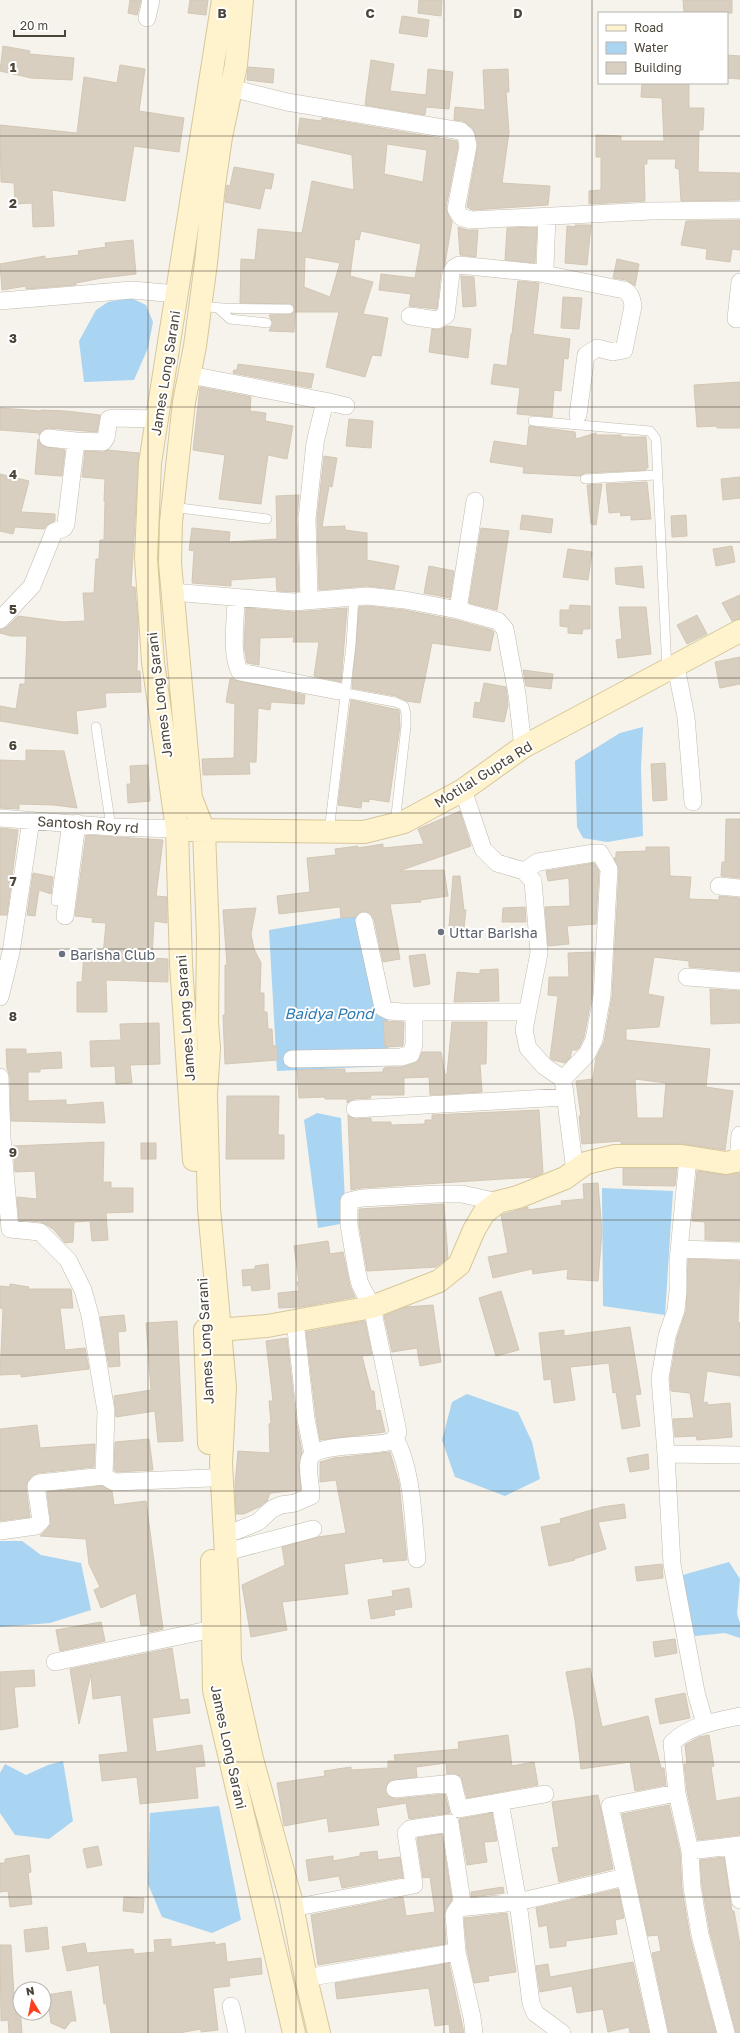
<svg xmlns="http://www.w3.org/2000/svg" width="740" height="2033" font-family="'Golos Text',sans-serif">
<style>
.water{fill:#a9d4f2}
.building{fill:#d8cfc1;stroke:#d3c7b4;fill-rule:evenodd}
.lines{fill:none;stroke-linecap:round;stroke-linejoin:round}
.lane-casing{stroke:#c2bbae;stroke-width:10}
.street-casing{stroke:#c2bbae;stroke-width:18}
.secondary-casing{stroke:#d6c79b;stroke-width:24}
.lane{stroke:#fff;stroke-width:9}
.street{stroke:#fff;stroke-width:17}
.secondary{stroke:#fff3cd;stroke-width:22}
.grid{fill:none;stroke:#4b4439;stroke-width:1;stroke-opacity:0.55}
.worship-dot{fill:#6b7280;stroke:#fff;stroke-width:1.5}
.labels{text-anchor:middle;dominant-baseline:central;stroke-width:4;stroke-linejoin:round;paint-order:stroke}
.street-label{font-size:14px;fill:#4b4439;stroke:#fff}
.worship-label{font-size:14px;fill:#5b616d;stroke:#fff;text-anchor:start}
.water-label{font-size:15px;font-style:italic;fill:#2e7ab2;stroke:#fff}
.grid-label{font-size:13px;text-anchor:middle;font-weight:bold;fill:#4b4439;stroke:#fff;stroke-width:4;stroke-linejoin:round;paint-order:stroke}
</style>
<rect width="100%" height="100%" fill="#f6f3ec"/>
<path class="water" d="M131 298 146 305 153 322 148 348 134 380 84 382 79 341 96 310 108 302Z
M643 727 641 768 643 836 607 842 583 838 577 827 575 761 620 733Z
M358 915 389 1026 388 1066 277 1071 269 930Z
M317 1113 341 1118 346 1223 318 1228 304 1120Z
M602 1188 673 1191 665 1315 603 1306Z
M467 1394 518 1412 532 1442 540 1479 505 1496 455 1477 442 1440 452 1402Z
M0 1541H22L41 1555 81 1563 91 1610 50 1623 0 1627Z
M729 1562 740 1579 737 1614 740 1623V1638L725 1633 695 1636 682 1602 679 1576Z
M63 1761 73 1821 49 1839 15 1835 0 1813V1773L5 1764 26 1775 48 1765Z
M219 1806 241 1920 212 1933 162 1917 148 1884 150 1813Z"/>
<path class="building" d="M130 0H141L137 15 128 13Z
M190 0H208L206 15 188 13Z
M419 0H442L441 16 418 13Z
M683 0H732V13H684Z
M402 16 429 20 427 37 399 33Z
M3 46 30 51 29 54 74 58 72 80 31 78 0 71Z
M727 55 740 56V79L727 78Z
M371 60 394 64 390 91 426 95 428 69 453 72 449 109 426 107 425 115 365 105Z
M120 65 145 69 139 111 184 118 179 152 134 146 125 201 52 190 54 226 33 227 32 203 15 204 14 183 1 182 0 125 77 133 84 77 117 83Z
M248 67 274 69 273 83 247 80Z
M508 69 509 92H506L509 132 502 183 550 186 548 205 472 210 467 207 478 144 473 129 463 121 454 120 455 107 485 110 483 70Z
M642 83H689V108H704L703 130H699L698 172 740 173V200L681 201 679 169 675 168 676 159H647V164H644L645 201 589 204V191L601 190V157H596V135L621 136V141H664L662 98 641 97Z
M300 118 321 121 322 118 457 141 458 146 446 207 448 214 452 222 445 264 441 272 437 309 409 306 411 294 379 290 381 274 415 278 421 244 361 231 359 240 355 239 350 276 373 282 363 314 388 318 381 356 372 355 365 377 326 367 339 312H295L294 332 269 331 273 323 269 315 292 314 295 310 292 304 240 303 241 259 255 260 258 229 302 233 312 181 354 190 352 155 297 143ZM387 144 427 150 423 182 384 174ZM305 257 340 263 330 297 304 287Z
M234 167 274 174 271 189 265 188 260 209 225 202 227 185 230 186Z
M740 220V250L732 249 730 262 706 259 707 249 681 245 686 221Z
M575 225H591L587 265 565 263 567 226 575 227Z
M458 227 468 230H478L476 257 460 255Z
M537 227 535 263 505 260 507 228Z
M133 240 136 274 102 278 76 283V285L26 289V286L2 290 0 264 45 256V259L79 255 78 251 106 247 105 243Z
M617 259 639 264 635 286 626 280 613 278Z
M461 276 474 277 476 306 463 307Z
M518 281 539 283 533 334 570 339 568 359 564 358 561 391 554 390 552 417 517 414 520 388 491 384 494 364 507 366 511 334H512Z
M563 297 582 298 579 329 561 328Z
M447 326 471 329 468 358 429 352 432 329H441Z
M238 364 314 374 311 388 233 373 234 370H237Z
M740 382V428H717V426L697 427 694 385Z
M200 387 251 397 250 411 266 413 265 421 293 426 287 459 268 455 261 504 219 499 225 455 193 450Z
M0 408 41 411V410L66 411 100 415 97 432 49 428 44 429 39 435V433L0 430Z
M349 419 373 421 371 448 346 446Z
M529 426 575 432 576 439 596 433V435H621V437H646L648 468H646V470L585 473 580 476 523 473 524 467 490 462 494 441 527 446Z
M38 439 42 446 65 450 62 476 35 474Z
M108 450 139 453 131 587H135L138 623 137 671H140L141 692 105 693 106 707 76 711 78 734 0 721V706L16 709 20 684H25L27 636H11L0 633V630L7 627 18 616 63 622 85 621 83 593H94L96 559H99L100 540H104L105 501H104L105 479 82 477 85 451 103 452Z
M324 456 337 458 332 487 329 486 322 527 345 526V530L367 533V560L399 566 394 589 366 586 319 590 317 519Z
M0 474 29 481 21 512 55 514V521L47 525 44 529 15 527 13 534 0 531Z
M740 477V498L723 500 721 479Z
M647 482 651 519 631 520V515L621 516 620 512 609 513 606 484Z
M602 484 596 525 591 524 587 485Z
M299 495 297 519 299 592 277 591 276 577 231 580V586L192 583 194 551 189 550 192 528 230 532 229 542 277 539 276 496Z
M522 515 553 519 551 533 520 529Z
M686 515 687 536 672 537 671 516Z
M481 528 509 531 497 610 469 603Z
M732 546 735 562 716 566 713 549Z
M568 549 592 552 588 580 563 577Z
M429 566 454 571 450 598 424 593Z
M642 566 644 588 616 584 615 568Z
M740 595V619L732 621 722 603Z
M570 605 590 606V629H583L582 634 568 633V627L560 626V610H569Z
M367 606 404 610 456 620 492 630 494 632 490 651 432 643 420 703 407 701 396 696 352 688 359 607Z
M619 607H646L651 654 618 658 616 640 622 639Z
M246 608 294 612 347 608 341 682 314 676 319 642H293L294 637 260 638 259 665 247 663 244 646Z
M697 615 707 634 687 644 677 625Z
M740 657V684L720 688 715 662Z
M523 670 553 674 551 689 526 686Z
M230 679 305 695 304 704 271 702 270 710 258 708 256 762H249L250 774 203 775 202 759 234 758 235 704 226 702Z
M484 683 506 687 508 705 504 722 473 717 475 702 480 703Z
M351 700 399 710 400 726 389 802 369 799V802L362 801 361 808 338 805Z
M26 750 64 751 77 808 54 805 19 804V809L0 808V760L26 761Z
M665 763 667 800 653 801 651 764Z
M148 765 150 801 128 803 127 784H131L130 766Z
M460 811 471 846 399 871 444 870 448 896 420 900 421 902 390 904 400 959 383 962 374 919 367 912 362 911 355 917 341 918 340 907 279 914 277 896 310 892 307 858 336 855 335 849 358 846V848L383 844V848L424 844 418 829Z
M726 819H740V878L721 876 722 862H725Z
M0 828 18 830 7 915H0Z
M86 835 163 840 156 896 167 897V923L154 921 152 958 168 959V982L106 980 107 1012H77V982H82L84 953 103 955 106 923 92 922 93 918 75 916Z
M646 847H669L670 876 691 877 689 899 719 900V896L740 898V971L689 967V961L654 957 648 994 664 997 659 1027 626 1029V1040L710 1049 706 1087 733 1091 725 1150 682 1144H621V1141L582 1144 579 1116H581L576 1081 593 1079 596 1058 604 1042 612 997 619 870 614 858 616 857V852L646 851ZM635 1079 666 1083 663 1118H637Z
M594 863 599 871 596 924 567 926 569 944 548 946 545 907 570 906 569 878 548 881 546 871Z
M33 873 53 877 51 894 39 890 35 916 27 915Z
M453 876H460L464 910H466L464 928 449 927Z
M525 907 526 922H502L503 908Z
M256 908 251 934 254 949 261 963 260 993H264V1012H267L268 1029H272L273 1046H277L278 1060 225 1064 223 1015H225V965H227L223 910Z
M594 952 592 995 584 1037 579 1048 577 1050H572L570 1058 565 1063 553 1060 550 1058 558 996 548 995 549 977H569L568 953Z
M425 954 430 984 414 987 409 956Z
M498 969 499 1001 454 1002 457 972 480 974V970Z
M710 989 740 991V1023L711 1024Z
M383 1021 404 1022 403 1046 385 1047Z
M452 1022H487L486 1064H480L482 1092 430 1095 429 1077 404 1078V1095H370L371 1098 354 1099 347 1103V1099H325V1097L299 1098 297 1070 345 1069V1073L383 1072V1069L386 1067H401L414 1063 418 1061 422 1052H441L445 1075 447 1074Z
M159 1023 160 1064 130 1065 132 1083 116 1084 115 1066 91 1067 90 1041 121 1040 120 1024Z
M6 1049H26V1054L61 1052 62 1068 40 1069V1072H28V1101L66 1100V1105L103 1102 105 1123 11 1121 10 1077 7 1068Z
M227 1096H279L278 1135H284V1159H226Z
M539 1110 543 1173 535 1177 361 1188 351 1190 348 1115 355 1119 371 1118V1122H391V1125L425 1124V1120H432V1115Z
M104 1142 103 1182H111V1188H133V1212L106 1213 108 1240 92 1241 90 1221 74 1222 73 1242 65 1243 54 1230 47 1225 41 1222 19 1220 17 1197 37 1199 35 1171 15 1172 13 1146Z
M141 1143H156V1159H141Z
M623 1168H677L675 1186 623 1185Z
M697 1171 724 1175 740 1173V1241L705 1240V1222L692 1221Z
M598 1183 602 1232 598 1281 567 1279 568 1269 533 1274 532 1269 493 1278 488 1257 508 1253 501 1215 528 1207V1210L562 1205 561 1201 584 1199 583 1184Z
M444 1204 448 1258 436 1267 367 1271 359 1224V1209Z
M328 1241 330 1254 343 1252 350 1286 355 1297 301 1307 279 1308 278 1293 299 1291 297 1282H299L294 1246Z
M688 1259 740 1261 738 1322 740 1323V1376L707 1371 703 1403 707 1402 708 1405 730 1403 732 1437 697 1440 696 1436 675 1437 673 1419 694 1418 690 1393 671 1391 670 1378 677 1338 686 1311Z
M268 1264 270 1289 252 1291 251 1285 243 1286 242 1270 255 1269V1266Z
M10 1284 29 1287 28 1289H71L73 1308H60L65 1350 85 1348 89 1369 21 1377V1374L0 1375 3 1309 0 1308V1286L10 1287Z
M501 1291 519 1350 496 1356 479 1298Z
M433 1305 441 1362 420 1366 417 1348 392 1352 384 1316 405 1307Z
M124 1315 126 1331 118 1332 120 1366 109 1367 100 1317Z
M177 1321 183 1441 158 1442 155 1411 116 1417 114 1396 151 1390 146 1323Z
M365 1321 372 1355 362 1356 371 1391H374L376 1411 380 1410 385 1432 320 1440 316 1417 306 1332Z
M630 1327 641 1394 635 1395 640 1426 622 1429 616 1392 613 1393 609 1363 570 1367 575 1400 554 1403 551 1379 544 1380 539 1333 564 1330V1336Z
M287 1338 296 1420 302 1452 299 1465 301 1490 270 1493 267 1501 261 1506 244 1514H236L235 1484 238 1451 270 1453 269 1424 271 1423 269 1401H273L266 1341Z
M37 1425 40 1448 95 1444 94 1467 38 1473 32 1476 27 1483 26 1487 30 1517 0 1521V1429Z
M149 1439 153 1470 117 1472 114 1470 115 1442Z
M390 1452 399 1483 407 1560 383 1562V1558L344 1564 348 1594 282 1602 287 1630 251 1637 242 1585 285 1565 282 1547 318 1537 346 1533 336 1480 320 1482V1462L334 1458Z
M648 1454 649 1469 630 1472 627 1458Z
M102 1486 112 1491 114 1505 146 1501 163 1629 150 1632 149 1625 141 1626 136 1593 101 1608 94 1590 100 1587 89 1564 86 1539 40 1536 51 1524 47 1492Z
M624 1504 626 1518 598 1522 606 1549 574 1559 575 1560 549 1566 541 1527 561 1523 560 1519 602 1507Z
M662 1564 663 1578 637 1581 635 1567Z
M409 1588 412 1607 394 1610 395 1615 371 1619 368 1600 393 1596 392 1591Z
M101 1622 105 1641 60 1651 56 1630Z
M675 1639 677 1653 655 1657 653 1642Z
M172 1648 180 1700 188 1699 190 1713 152 1718 156 1752 202 1745 205 1766 195 1767 198 1798 140 1804 137 1777 102 1781 99 1755 128 1752 121 1695 93 1699 91 1674 79 1724 70 1669Z
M590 1668 602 1727 648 1716 661 1768H664L666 1785 635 1791 630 1762 581 1769 575 1720 566 1672Z
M34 1670 35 1686 14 1687 18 1727 0 1730V1672Z
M685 1693 690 1718 660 1724 655 1699Z
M508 1735 512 1766 534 1762 538 1785 467 1798 461 1777 456 1774H447L446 1763 416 1767 417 1777 389 1781 385 1790 387 1795 396 1799 445 1794 450 1813 409 1819 406 1803 376 1808 379 1825 329 1832 327 1818 284 1826 277 1783 325 1776 324 1771 351 1767V1770L388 1768V1761H395L394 1755 459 1749 458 1742Z
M709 1735 714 1766 711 1767 716 1801 740 1797V1835L698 1840 687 1791 684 1764H687L685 1745 699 1737Z
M598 1795 613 1869 559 1882 552 1848 559 1847 552 1802Z
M669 1805 680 1852 682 1889 690 1937 716 2033H669L652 1953 661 1951 658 1935 648 1936 622 1814Z
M492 1813 497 1841 484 1842 487 1862 467 1865 459 1819Z
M442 1834 452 1900 444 1914 446 1944 318 1965 311 1915 403 1897 406 1916 435 1912 430 1877 423 1878 417 1838Z
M98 1846 102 1865 87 1868 83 1849Z
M377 1851 378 1860 400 1857 403 1877 342 1888 339 1876 309 1881 306 1860 333 1856V1861L360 1856V1853Z
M29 1855 31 1872 28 1873 32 1904 10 1907 8 1891 0 1892V1863H5V1859Z
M724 1857 732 1911H734L740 1945V2033H736L710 1933 702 1886 700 1860Z
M503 1887 504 1893 471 1897V1892Z
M618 1889 624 1918 615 1920 617 1934 566 1941V1946L550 1948 547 1925 539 1927 536 1908Z
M124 1897 144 1898 143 1913 123 1911Z
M507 1913 516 1972 488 1976 489 1981 474 1983 467 1950 464 1918Z
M47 1927 49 1949 26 1952 24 1930Z
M171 1939V1947L215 1942V1945L225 1943 227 1962 261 1958 262 1974 229 1978 230 1986 213 1988 218 2030 201 2032V2029L179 2033H111L106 2003 104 2004 99 1965 67 1971 62 1947 85 1943 87 1953 133 1949 134 1954 155 1952 154 1940Z
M0 1945H11L14 1996 19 1995 22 2033H9L8 2020 1 2021Z
M633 1962 649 2033H630L629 2027 608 2032 603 2009 577 2013 572 1986 540 1992 536 1966 548 1964 550 1977Z
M449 1963 464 2033H450L449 2024 435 2026 429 1988 337 1999 335 1983Z
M71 1991 76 2021H71L65 2029 51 2023 47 1995Z"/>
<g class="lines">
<defs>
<path id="lane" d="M200 306C228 310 260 308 289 309
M219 309 230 319 267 323
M533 421 650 431 656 439 667 670
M585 479 656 475
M172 507 267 519
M345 693 395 702 404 706 406 714V726L395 824
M96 727 111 827
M329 832 351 645 354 597
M56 901 67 822"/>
<path id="street" d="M147 18 151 0
M219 85 287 102 461 131 466 136 468 146 456 209 461 217 471 220 651 211 740 210
M539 273 624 290C631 294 632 299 633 306L624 350 613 352 597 348 586 355 578 415
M0 301 132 290 177 294
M410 316 437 320 446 315 451 273 454 268 459 265 539 273 545 267 547 216
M736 319 740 282
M190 375 325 401 315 443 307 519 309 601
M325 401 346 406
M48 438 76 441
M172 592 293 602 367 596 405 600 458 610 498 621 505 629 517 694 523 747
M236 598C236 619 230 654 240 672L338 691
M458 610 475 501
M0 620 32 586 54 532 64 528 66 524 76 441 103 442 106 438 109 419 112 418 157 419
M676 667 686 717 693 802
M463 790 483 849 497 863 524 871 533 881 539 953 524 1030 528 1048 544 1066 563 1079 575 1171
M0 818 111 827 177 829
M524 871 538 862 594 853H600L609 869 602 996 594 1040 587 1054 563 1079
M719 886 740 888
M65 916 77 823
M364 921 383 1008 389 1011 403 1012H526
M687 977 740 981
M0 997 11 952 31 820
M292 1059 401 1057 411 1054 414 1045V1012
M0 1077 2 1138 10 1229 40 1232 68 1260 83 1290 90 1315 106 1411 104 1476
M355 1109 565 1097
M738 1161 740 1135
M679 1249 740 1251
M295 1321 306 1419 313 1454
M395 1438C413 1472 413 1520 417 1559
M666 1454 660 1378 667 1336 676 1310 678 1292V1261L688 1158
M0 1531 36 1526 41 1521 36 1486 39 1483 104 1476 114 1482 210 1478
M225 1531H236L258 1522 272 1509 281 1505 295 1503 311 1496C311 1485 307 1472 309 1461 312 1441 377 1448 391 1441 395 1439 396 1436 398 1432L372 1307 360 1284 357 1272 349 1225V1201L362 1198 438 1194H462L498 1202
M226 1552 313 1529
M55 1662 213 1629
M705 1724 696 1692 672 1564 666 1454 740 1455
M395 1789 453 1783 459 1809 545 1794
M500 1802 518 1902 531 2003 535 2013 562 2033
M732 1846 740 1900
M690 1851 740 1845
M292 1908 414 1885 406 1833 410 1829 450 1823 463 1908
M457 1952 454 1914 458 1908 518 1902 625 1877
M306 1978 457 1952 472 2017 474 2033
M231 2006 237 2033
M659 2033 610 1806 677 1793
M726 2033 700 1935 692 1887 690 1851 677 1793 672 1743C690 1725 716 1721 740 1716"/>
<path id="secondary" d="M242 0 236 65 221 137 214 185 206 263 195 346 184 402 171 522 170 563 191 798 204 831 208 938 207 1022 209 1048 206 1094 209 1208 225 1387 221 1463 229 1611 230 1661 252 1759 291 1900 306 1978 319 2033
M190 830 364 832 404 822 463 790 523 747 740 631
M194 1160 181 964 177 829 153 662 146 558 150 463 223 0
M205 1330 209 1443
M206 1331 267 1326 372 1307 439 1281 459 1265 474 1230 484 1213 498 1202 518 1197 565 1178 586 1163 615 1156H682L726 1163 740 1160
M212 1561 214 1690 294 2033"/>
</defs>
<use href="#lane" class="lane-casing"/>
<use href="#street" class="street-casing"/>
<use href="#secondary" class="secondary-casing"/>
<use href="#lane" class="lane"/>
<use href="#street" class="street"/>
<use href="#secondary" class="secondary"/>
</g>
<path class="grid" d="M148 0V2033M296 0V2033M444 0V2033M592 0V2033M0 136H740M0 271H740M0 407H740M0 542H740M0 678H740M0 813H740M0 949H740M0 1084H740M0 1220H740M0 1355H740M0 1491H740M0 1626H740M0 1762H740M0 1897H740"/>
<g class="worship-dot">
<circle cx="441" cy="932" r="4"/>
<circle cx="62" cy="954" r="4"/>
</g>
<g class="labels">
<g class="street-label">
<text transform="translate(165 373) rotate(-81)">James Long Sarani</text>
<text transform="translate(159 695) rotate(-97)">James Long Sarani</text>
<text transform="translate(483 774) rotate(-32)">Motilal Gupta Rd</text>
<text transform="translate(88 824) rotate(4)">Santosh Roy rd</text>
<text transform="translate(185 1018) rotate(-94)">James Long Sarani</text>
<text transform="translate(205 1341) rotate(-93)">James Long Sarani</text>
<text transform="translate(229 1747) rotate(78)">James Long Sarani</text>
</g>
<g class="worship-label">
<text x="449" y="932">Uttar Barisha</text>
<text x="70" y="954">Barisha Club</text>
</g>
<g class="water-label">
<text x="329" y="1013">Baidya Pond</text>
</g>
</g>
<g class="grid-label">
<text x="222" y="18">B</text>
<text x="370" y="18">C</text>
<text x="518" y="18">D</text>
<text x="13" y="72">1</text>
<text x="13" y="208">2</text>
<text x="13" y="343">3</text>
<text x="13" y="479">4</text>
<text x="13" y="614">5</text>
<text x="13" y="750">6</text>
<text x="13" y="886">7</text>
<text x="13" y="1021">8</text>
<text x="13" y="1157">9</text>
</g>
<rect x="598" y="12" width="130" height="72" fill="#ffffff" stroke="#b7b4b0"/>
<rect x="606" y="25" width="20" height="6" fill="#fff3cd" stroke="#b7b4b0"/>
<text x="634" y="32" font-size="12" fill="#4b4439">Road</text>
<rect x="606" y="42" width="20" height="12" fill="#a9d4f2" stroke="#b7b4b0"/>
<text x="634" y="52" font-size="12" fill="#4b4439">Water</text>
<rect x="606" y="62" width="20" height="12" fill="#d8cfc1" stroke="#b7b4b0"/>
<text x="634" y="72" font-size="12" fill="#4b4439">Building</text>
<g transform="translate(32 2001) rotate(350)"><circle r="19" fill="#ffffff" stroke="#b7b4b0"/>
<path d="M0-3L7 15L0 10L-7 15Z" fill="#fc3f1d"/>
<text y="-6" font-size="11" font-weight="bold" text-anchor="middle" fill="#4b4439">N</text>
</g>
<path d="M14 30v6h51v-6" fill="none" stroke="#4b4439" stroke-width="2"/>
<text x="20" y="30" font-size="12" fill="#4b4439" stroke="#ffffff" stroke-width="3" paint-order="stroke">20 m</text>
</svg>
